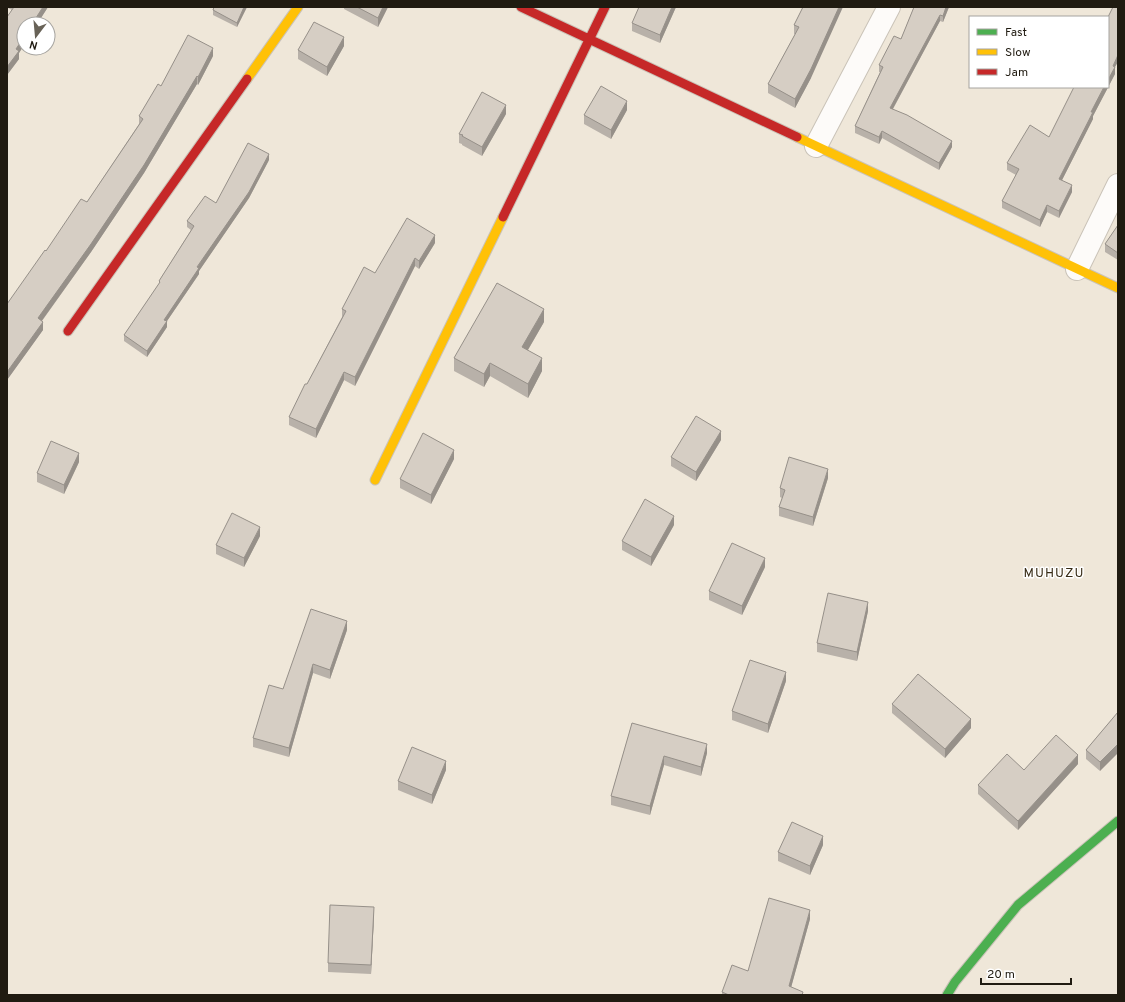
<svg xmlns="http://www.w3.org/2000/svg" width="1125" height="1002" font-family="Overpass,sans-serif">
<style>
.lines{fill:none;stroke-linecap:round;stroke-linejoin:round}
.street-casing{stroke:#cac3b8;stroke-width:24}
.fast-casing{stroke:#cac3b8;stroke-width:11}
.slow-casing{stroke:#cac3b8;stroke-width:11}
.jam-casing{stroke:#cac3b8;stroke-width:11}
.street{stroke:#fdfbf9;stroke-width:22}
.fast{stroke:#4caf50;stroke-width:9}
.slow{stroke:#ffc107;stroke-width:9}
.jam{stroke:#c62828;stroke-width:9}
.wall{fill:#b8b1a9}
.shaded-wall{fill:#969089}
.building{fill:#d6cec4;stroke:#969089}
.labels{text-anchor:middle;dominant-baseline:central;stroke-width:3;stroke-linejoin:round;paint-order:stroke}
.quarter-label{font-size:13px;letter-spacing:1px;fill:#372b15;stroke:#fff}
</style>
<rect width="100%" height="100%" fill="#efe7d9"/>
<g class="lines">
<defs>
<path id="street" d="M816 146 889 7
M1077 269 1118 185"/>
<path id="fast" d="M947 995 955 982 1018 905 1118 821"/>
<path id="slow" d="M247 79 298 7
M797 137 1118 288
M375 480 503 217"/>
<path id="jam" d="M521 7 797 137
M503 217 605 7
M68 331 247 79"/>
</defs>
<use href="#street" class="street-casing"/>
<use href="#fast" class="fast-casing"/>
<use href="#slow" class="slow-casing"/>
<use href="#jam" class="jam-casing"/>
<use href="#street" class="street"/>
<use href="#fast" class="fast"/>
<use href="#slow" class="slow"/>
<use href="#jam" class="jam"/>
</g>
<path class="wall" d="M8 7H48L19 53V59L7 75V17L12 10 8 8Z
M247 7 237 27 213 15V10Z
M344 7H388L378 27 344 9Z
M676 7 660 43 632 31V23Z
M803 7 811 78 795 108 768 93V84L795 34H794V25Z
M914 7H949L943 22 940 21 893 109 952 147 939 170 882 138 879 144 855 133V126L880 72H879V65L901 39Z
M344 46 327 76 298 59V50Z
M213 56 198 85 197 84 144 173 91 252 42 321 43 330 7 380 46 251 87 202 139 124V116L161 86Z
M1115 67V74L1093 116V119L1062 180 1072 192 1059 218 1047 212 1040 227 1002 208V201L1016 175 1007 170V163L1049 137Z
M627 110 611 139 584 124V115Z
M506 114 482 156 462 145V144L459 143V134Z
M269 160 249 198 199 271V274L167 321V327L147 357 124 341V335L159 284V281L191 230 187 227V221L216 203Z
M1118 225V260L1105 252V244Z
M435 243 419 269 415 266 355 386 344 380 316 438 289 425V417L307 384 342 317V309L375 273Z
M544 322 528 350 542 371 528 398 490 376 484 387 454 371V358Z
M721 440 696 481 671 466V457Z
M454 459 431 504 400 488V479Z
M79 462 64 494 37 482V473Z
M828 478 813 526 779 516V507L782 498 780 497V488Z
M674 525 651 566 622 550V541Z
M260 536 244 567 216 554V545Z
M765 567 742 615 709 600V591Z
M868 611 857 661 817 652V643Z
M347 630 330 679 313 673 289 757 253 747V738L283 689Z
M786 681 768 733 732 720V711Z
M892 704 971 728 945 758 892 713Z
M1118 712 1100 771 1086 759V750Z
M632 723 707 753 701 776 664 765 650 815 611 805V796Z
M1078 764 1018 830 978 794V785L1024 770Z
M446 770 432 804 398 790V781Z
M823 845 810 875 778 861V852Z
M374 916 371 974 328 972V963Z
M810 919 791 987 803 995H722V992Z"/>
<path class="shaded-wall" d="M43 7H48L37 24H32Z
M244 7H247L237 27V23Z
M383 7H388L378 27V18Z
M672 7H676L660 43V35Z
M839 7H843L811 78 795 108V99Z
M946 7H949L943 22V16Z
M940 15V21L890 114V108Z
M24 37V45L19 53V59L7 75V67L16 49Z
M344 37V46L327 76V67Z
M213 48V56L198 85V77Z
M1118 55V62L1115 67V74L1093 116V119L1059 186V179L1091 112 1104 87H1108V80L1113 66Z
M197 76V84L144 173 91 252 38 326V318Z
M627 101V110L611 139V130Z
M506 105V114L482 156V147Z
M882 131V138L879 144V137Z
M952 141V147L939 170V163Z
M269 154V160L249 198 199 271V274L167 321V327L147 357V351L164 320Z
M1072 185V192L1059 218V211Z
M1047 205V212L1040 227V220Z
M435 235V243L419 269V261Z
M415 258V266L355 386V377Z
M544 309V322L522 360V347Z
M43 322V330L7 380V372Z
M542 358V371L528 398V384Z
M490 363V376L484 387V374Z
M344 372V380L316 438V429Z
M721 431V440L696 481V472Z
M454 450V459L431 504V495Z
M79 453V462L64 494V485Z
M828 469V478L813 526V517Z
M674 516V525L651 566V557Z
M260 527V536L244 567V558Z
M765 558V567L742 615V606Z
M868 602V611L857 661V652Z
M347 621V630L330 679V670Z
M313 664V673L289 757V748Z
M786 672V681L768 733V724Z
M971 719V728L945 758V749Z
M707 744V753L701 776V767Z
M1118 744V753L1100 771V762Z
M1078 755V764L1018 830V821Z
M664 756V765L650 815V806Z
M446 761V770L432 804V795Z
M823 836V845L810 875V866Z
M374 907V916L371 974V965Z
M810 910V919L789 995V986Z"/>
<path class="building" d="M14 7H43L32 24H24V37L16 49 19 51 7 67V17Z
M214 7H244L237 23 213 10Z
M357 7H383L378 18Z
M639 7H672L660 35 632 23Z
M803 7H839L811 69 795 99 768 84 799 27 794 25Z
M914 7H946L943 16 940 15 890 108 907 115 952 141 939 163 882 131 879 137 855 126 883 67 879 65 894 36 901 39Z
M1113 7H1118V55L1113 66 1115 67 1108 80V17Z
M314 22 344 37 327 67 298 50Z
M188 35 213 48 198 77 197 76 144 165 91 244 38 318 43 322 7 372V304L45 250 46 251 81 199 87 202 143 119 139 116 158 84 161 86Z
M601 86 627 101 611 130 584 115Z
M1074 87H1104L1091 112H1093L1059 179 1072 185 1059 211 1047 205 1040 220 1002 201 1019 169 1007 163 1030 125 1049 137Z
M482 92 506 105 482 147 462 136 463 135 459 134Z
M248 143 269 154 249 192 197 267 199 268 164 320 167 321 147 351 124 335 160 282 159 281 194 226 187 221 205 196 216 203Z
M407 218 435 235 419 261 415 258 355 377 344 372 316 429 289 417 305 384H307L346 311 342 309 364 267 375 273Z
M1118 225V253L1105 244Z
M497 283 544 309 522 347 542 358 528 384 490 363 484 374 454 358Z
M696 416 721 431 696 472 671 457Z
M423 433 454 450 431 495 400 479Z
M51 441 79 453 64 485 37 473Z
M789 457 828 469 813 517 779 507 785 490 780 488Z
M645 499 674 516 651 557 622 541Z
M232 513 260 527 244 558 216 545Z
M732 543 765 558 742 606 709 591Z
M828 593 868 602 857 652 817 643Z
M311 609 347 621 330 670 313 664 289 748 253 738 269 685 283 689Z
M750 660 786 672 768 724 732 711Z
M918 674 971 719 945 749 892 704Z
M1118 712V744L1100 762 1086 750Z
M632 723 707 744 701 767 664 756 650 806 611 796Z
M1056 735 1078 755 1018 821 978 785 1007 754 1024 770Z
M412 747 446 761 432 795 398 781Z
M792 822 823 836 810 866 778 852Z
M769 898 810 910 789 986 803 992 802 995H729L722 992 732 965 748 971Z
M330 905 374 907 371 965 328 963Z"/>
<g class="labels">
<g class="quarter-label">
<text x="1054" y="574">MUHUZU</text>
</g>
</g>
<rect width="1125" height="1002" fill="none" stroke="#201b11" stroke-width="16"/>
<rect x="969" y="16" width="140" height="72" fill="#ffffff" stroke="#a6a4a0"/>
<rect x="977" y="29" width="20" height="6" fill="#4caf50" stroke="#a6a4a0"/>
<text x="1005" y="36" font-size="12" fill="#201b11">Fast</text>
<rect x="977" y="49" width="20" height="6" fill="#ffc107" stroke="#a6a4a0"/>
<text x="1005" y="56" font-size="12" fill="#201b11">Slow</text>
<rect x="977" y="69" width="20" height="6" fill="#c62828" stroke="#a6a4a0"/>
<text x="1005" y="76" font-size="12" fill="#201b11">Jam</text>
<g transform="translate(36 36) rotate(196)"><circle r="19" fill="#ffffff" stroke="#a6a4a0"/>
<path d="M0-3L7 15L0 10L-7 15Z" fill="#686257"/>
<text y="-6" font-size="11" font-weight="bold" text-anchor="middle" fill="#201b11">N</text>
</g>
<path d="M981 978v6h90v-6" fill="none" stroke="#201b11" stroke-width="2"/>
<text x="987" y="978" font-size="12" fill="#201b11" stroke="#ffffff" stroke-width="3" paint-order="stroke">20 m</text>
</svg>
